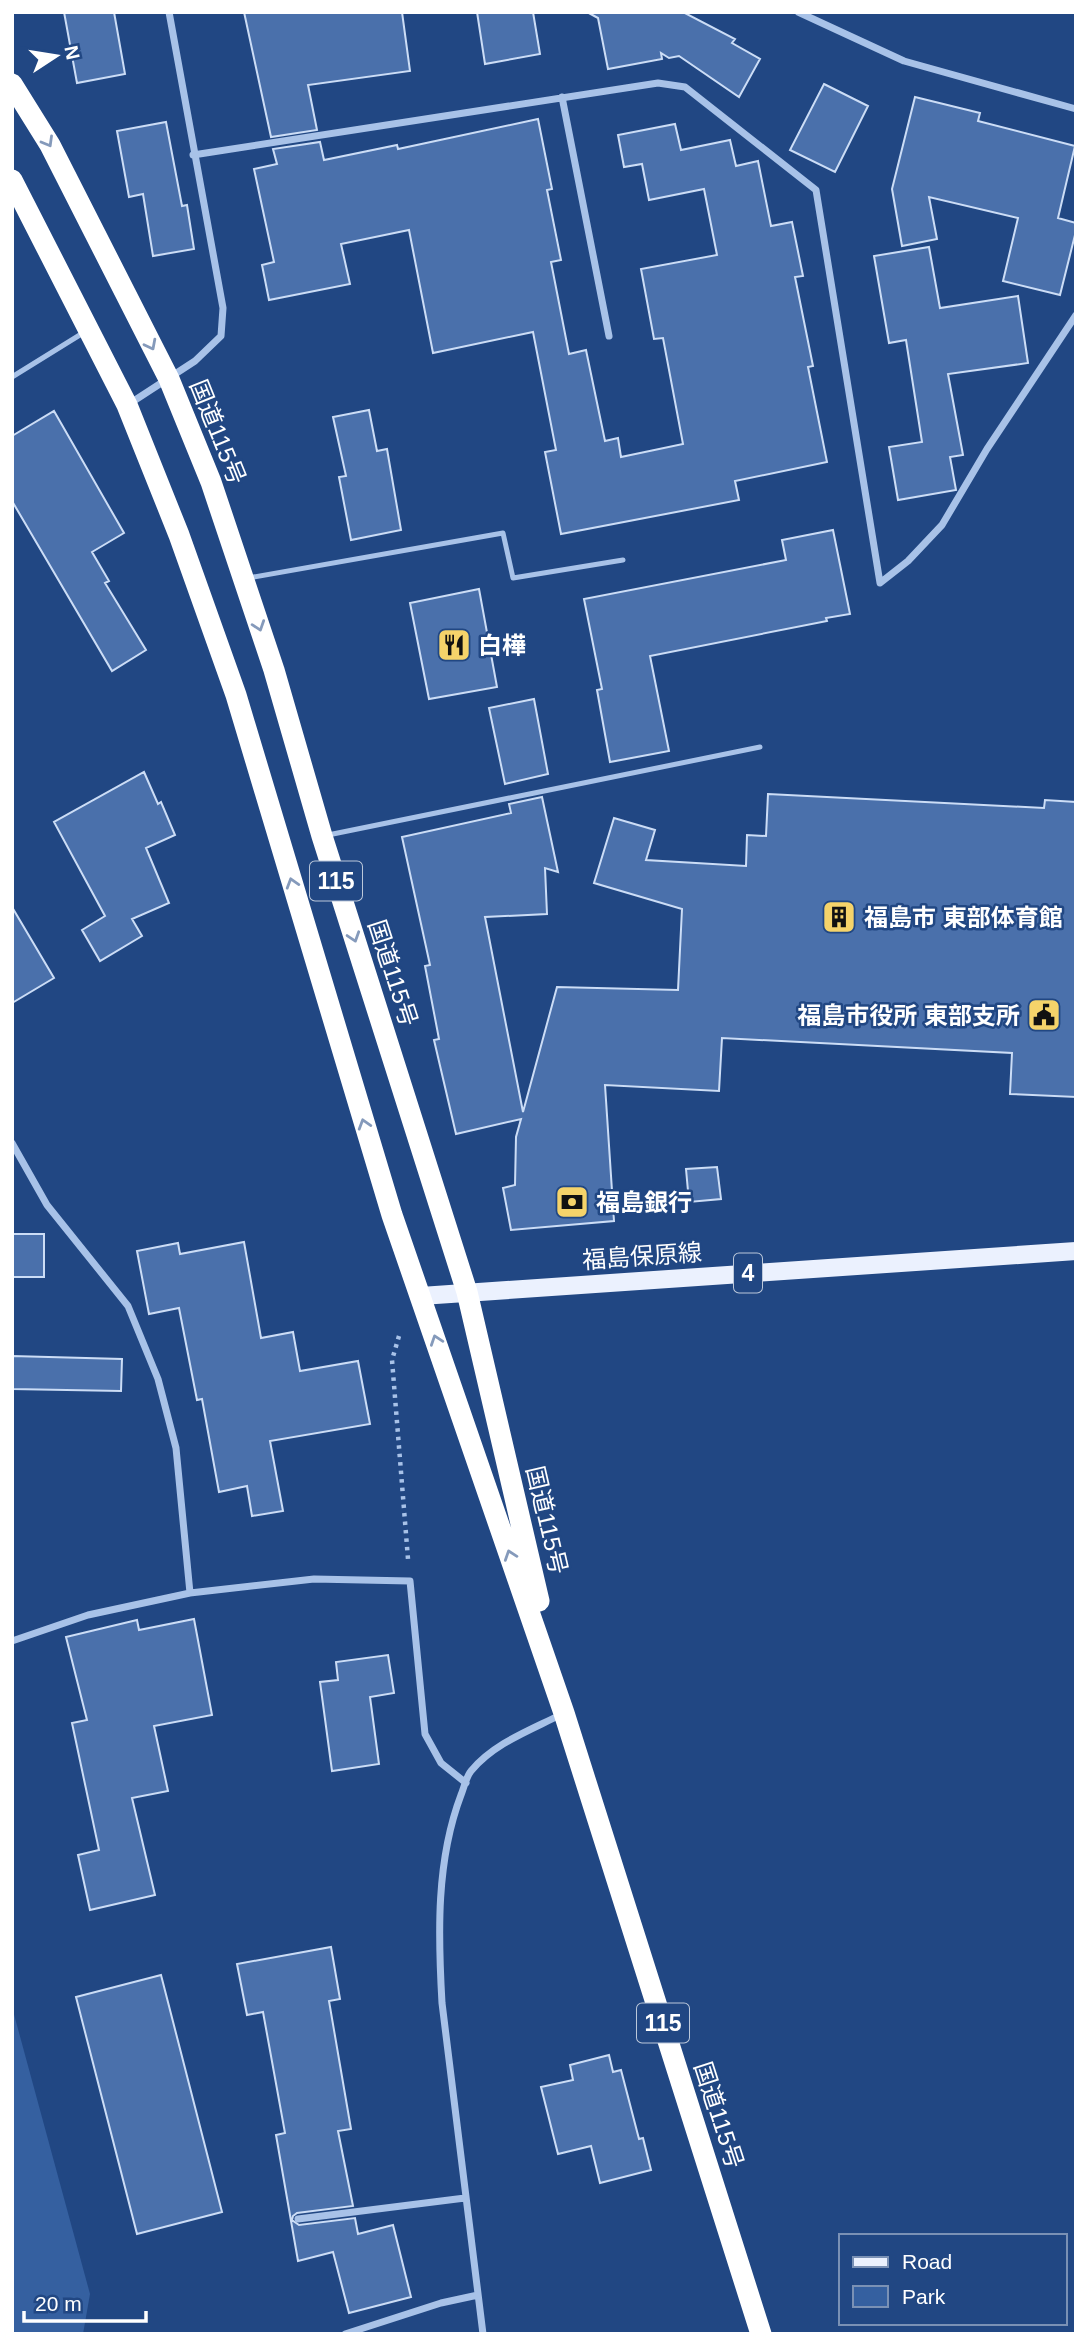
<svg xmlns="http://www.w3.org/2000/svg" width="1088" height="2346" font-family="Arial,'Noto Sans JP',sans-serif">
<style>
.green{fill:#3560a0}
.building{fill:#4a70ab;stroke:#ccddf6;stroke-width:2}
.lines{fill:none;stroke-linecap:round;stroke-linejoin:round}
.path{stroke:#a8c2e8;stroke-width:4.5;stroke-dasharray:3.5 5;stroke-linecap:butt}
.lane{stroke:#a8c2e8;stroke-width:5}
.street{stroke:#a8c2e8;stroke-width:7}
.primary{stroke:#ebf1fe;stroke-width:18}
.highway{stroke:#fff;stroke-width:21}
.oneway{stroke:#859abb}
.labels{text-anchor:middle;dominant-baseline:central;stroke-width:5;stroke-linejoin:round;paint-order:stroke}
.shield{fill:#214783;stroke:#bcc8da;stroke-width:2}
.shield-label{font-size:23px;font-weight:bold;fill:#fff}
.street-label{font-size:24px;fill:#fff;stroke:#214783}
.poi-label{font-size:24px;font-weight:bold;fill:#fff;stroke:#214783;text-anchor:start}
</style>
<rect width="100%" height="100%" fill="#214783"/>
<path class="green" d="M12 2007 90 2294 83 2334H12Z"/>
<path class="building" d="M64 12H114L125 74 77 83Z
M244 12H402L410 71 308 85 317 130 271 137Z
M477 12H533L540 54 485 64Z
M587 12H683L735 39 732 43 760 59 739 97 679 56 669 58 661 53 662 59 608 69 598 18Z
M824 84 868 106 835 172 790 150Z
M915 97 980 113 978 121 1075 146 1058 218 1076 223V231L1060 295 1003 281 1018 218 929 197 937 239 902 246 892 189Z
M538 119 552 189 547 190 561 260 551 262 569 354 586 350 605 441 618 438 621 457 683 444 663 338 654 339 641 269 717 255 704 189 649 200 642 164 624 167 618 135 675 124 681 150 730 140 736 166 758 161 771 226 792 222 803 276 795 277 813 366 808 367 827 462 735 481 739 500 561 534 545 452 556 450 533 332 433 353 409 230 341 244 350 284 269 300 262 265 274 262 254 169 277 164 273 149 320 142 324 160 397 145 398 149Z
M166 122 182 206 187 205 194 249 153 256 143 194 129 197 117 131Z
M929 247 940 308 1018 296 1028 363 948 374 963 455 950 457 956 490 898 500 889 447 922 442 906 340 889 343 874 256Z
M369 410 377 451 387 449 401 530 351 540 339 477 346 476 333 417Z
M54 411 124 533 92 552 109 581 105 583 146 650 112 671 12 501V436Z
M833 530 850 614 826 618 827 621 650 656 669 751 610 762 597 690 602 689 584 599 786 560 782 540Z
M479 589 497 687 429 699 410 603Z
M534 699 548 774 505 784 489 708Z
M144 772 158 804 161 802 175 835 146 848 169 903 132 919 142 936 100 961 82 930 105 916 54 822Z
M768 794 1044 808 1045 800 1076 802V1097L1010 1094 1012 1053 722 1038 719 1091 605 1085 614 1221 511 1230 503 1188 515 1185 516 1137 521 1119 456 1134 434 1040 439 1039 425 966 430 965 402 837 511 813 509 804 542 797 558 872 545 868 547 914 485 917 523 1112 557 987 678 990 682 909 594 883 614 818 655 830 646 860 746 866 747 835 766 836Z
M12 907 54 978 12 1003Z
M717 1167 721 1199 689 1202 686 1169Z
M12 1234H44V1277H12Z
M244 1242 261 1338 293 1332 300 1371 358 1361 370 1424 270 1441 283 1511 252 1516 247 1486 219 1492 202 1399 197 1400 179 1308 149 1314 137 1251 178 1243 180 1254Z
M12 1356 122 1359 121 1391 12 1389Z
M194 1619 212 1715 154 1726 168 1791 132 1798 155 1895 90 1910 78 1855 99 1850 72 1723 87 1720 66 1637 137 1620 139 1630Z
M388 1655 394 1693 370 1697 379 1764 332 1771 320 1682 338 1680 336 1662Z
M331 1947 340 1999 329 2001 351 2129 338 2131 353 2206 297 2213 293 2216 292 2220 299 2225 355 2218 358 2234 393 2225 411 2297 349 2313 333 2252 298 2261 276 2135 285 2133 263 2012 247 2015 237 1964Z
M161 1975 222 2212 137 2234 76 1997Z
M609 2055 613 2072 621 2070 639 2139 643 2138 651 2170 600 2183 591 2146 558 2154 541 2087 573 2080 570 2065Z"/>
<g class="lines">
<path class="path" d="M399 1336 392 1360 408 1559"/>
<path class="lane" d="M12 377 83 333
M248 578 503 533 513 578 623 560
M328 835 760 747"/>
<path class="street" d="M798 12 904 61 1076 109
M562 97 609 336
M193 155 658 83 685 87 816 190 880 583 908 561 942 525 987 449 1076 315
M129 404 195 361 221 336 223 308 169 12
M12 1143 47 1205 128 1306 158 1379 176 1448 190 1593
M12 1641 88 1615 190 1593 314 1579 410 1581 425 1734 441 1763 466 1783
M298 2219 465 2198
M345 2334 441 2303 478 2295
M483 2334 442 2003C438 1934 436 1861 461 1795 464 1788 466 1777 471 1771 494 1743 531 1730 562 1714"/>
<path class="primary" d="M421 1296 1076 1251"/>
<path class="highway" d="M12 84 50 145 169 379 211 482 274 670 322 836 467 1292 539 1601
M12 180 127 405 179 535 236 695 392 1215 564 1713 761 2334"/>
</g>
<defs><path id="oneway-chevron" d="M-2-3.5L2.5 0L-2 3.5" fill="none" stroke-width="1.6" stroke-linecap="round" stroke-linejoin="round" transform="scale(1.75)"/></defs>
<g class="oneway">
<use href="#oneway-chevron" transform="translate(48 142) rotate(60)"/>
<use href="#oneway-chevron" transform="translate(151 345) rotate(63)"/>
<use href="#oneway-chevron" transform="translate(259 626) rotate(71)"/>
<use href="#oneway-chevron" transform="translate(292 883) rotate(-107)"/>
<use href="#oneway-chevron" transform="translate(354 937) rotate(72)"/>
<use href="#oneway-chevron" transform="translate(364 1124) rotate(-107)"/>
<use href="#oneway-chevron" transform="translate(436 1340) rotate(-109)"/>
<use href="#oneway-chevron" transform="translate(510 1555) rotate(-109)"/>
</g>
<defs>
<symbol id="restaurant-square" viewBox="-11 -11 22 22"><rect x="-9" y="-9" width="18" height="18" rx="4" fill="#f5d36a" stroke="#214783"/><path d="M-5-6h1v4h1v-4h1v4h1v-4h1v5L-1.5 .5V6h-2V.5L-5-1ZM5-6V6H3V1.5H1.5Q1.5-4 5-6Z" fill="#111"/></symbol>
<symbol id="building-square" viewBox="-11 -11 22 22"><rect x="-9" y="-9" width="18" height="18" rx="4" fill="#f5d36a" stroke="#214783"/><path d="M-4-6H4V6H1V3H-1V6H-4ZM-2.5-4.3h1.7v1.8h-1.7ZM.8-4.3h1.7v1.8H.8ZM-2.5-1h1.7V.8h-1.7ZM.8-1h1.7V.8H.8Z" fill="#111"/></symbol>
<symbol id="civic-square" viewBox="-11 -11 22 22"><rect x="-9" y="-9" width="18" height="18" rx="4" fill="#f5d36a" stroke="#214783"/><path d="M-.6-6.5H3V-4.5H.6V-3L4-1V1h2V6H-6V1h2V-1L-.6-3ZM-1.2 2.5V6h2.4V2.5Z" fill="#111"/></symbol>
<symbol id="bank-square" viewBox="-11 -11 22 22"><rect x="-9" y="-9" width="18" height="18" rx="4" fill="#f5d36a" stroke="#214783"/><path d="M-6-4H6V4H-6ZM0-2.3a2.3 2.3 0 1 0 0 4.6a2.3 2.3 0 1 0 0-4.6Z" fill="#111"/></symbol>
</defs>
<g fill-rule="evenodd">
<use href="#restaurant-square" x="435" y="626" width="38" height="38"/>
<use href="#building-square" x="820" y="898" width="38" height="38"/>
<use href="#civic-square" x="1025" y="996" width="38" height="38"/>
<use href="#bank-square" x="553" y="1183" width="38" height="38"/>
</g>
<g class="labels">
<g class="shield">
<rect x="310" y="861.5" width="52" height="39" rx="5"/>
<rect x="734" y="1253.5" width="28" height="39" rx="5"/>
<rect x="637" y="2003.5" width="52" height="39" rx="5"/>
</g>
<g class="shield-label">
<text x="336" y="881">115</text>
<text x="748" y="1273">4</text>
<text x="663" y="2023">115</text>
</g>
<g class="street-label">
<text transform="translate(218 432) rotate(68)">国道115号</text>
<text transform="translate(393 973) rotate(72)">国道115号</text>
<text transform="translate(642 1256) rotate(-4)">福島保原線</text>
<text transform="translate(547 1520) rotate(77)">国道115号</text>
<text transform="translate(719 2115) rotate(72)">国道115号</text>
</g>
<g class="poi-label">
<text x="478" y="645">白樺</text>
<text x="864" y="917">福島市 東部体育館</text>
<text x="1020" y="1015" text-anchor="end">福島市役所 東部支所</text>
<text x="596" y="1202">福島銀行</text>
</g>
</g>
<rect width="1088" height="2346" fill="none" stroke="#ffffff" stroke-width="28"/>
<rect x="839" y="2234" width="228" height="91" fill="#214783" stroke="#7a91b5" stroke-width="2"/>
<rect x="853" y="2257" width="35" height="10" fill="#ebf1fe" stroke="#7a91b5" stroke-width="2"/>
<text x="902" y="2269" font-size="21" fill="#ffffff">Road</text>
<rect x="853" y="2286" width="35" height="21" fill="#3560a0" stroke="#7a91b5" stroke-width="2"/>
<text x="902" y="2304" font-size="21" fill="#ffffff">Park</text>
<g transform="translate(56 56) rotate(78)" stroke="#214783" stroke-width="5" paint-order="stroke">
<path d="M0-5L12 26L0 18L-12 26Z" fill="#ffffff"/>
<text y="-10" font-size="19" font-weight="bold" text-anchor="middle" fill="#ffffff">N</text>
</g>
<path d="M24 2311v10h122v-10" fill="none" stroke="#ffffff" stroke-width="3.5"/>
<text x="35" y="2311" font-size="21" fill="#ffffff" stroke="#214783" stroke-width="5" paint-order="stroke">20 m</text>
</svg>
